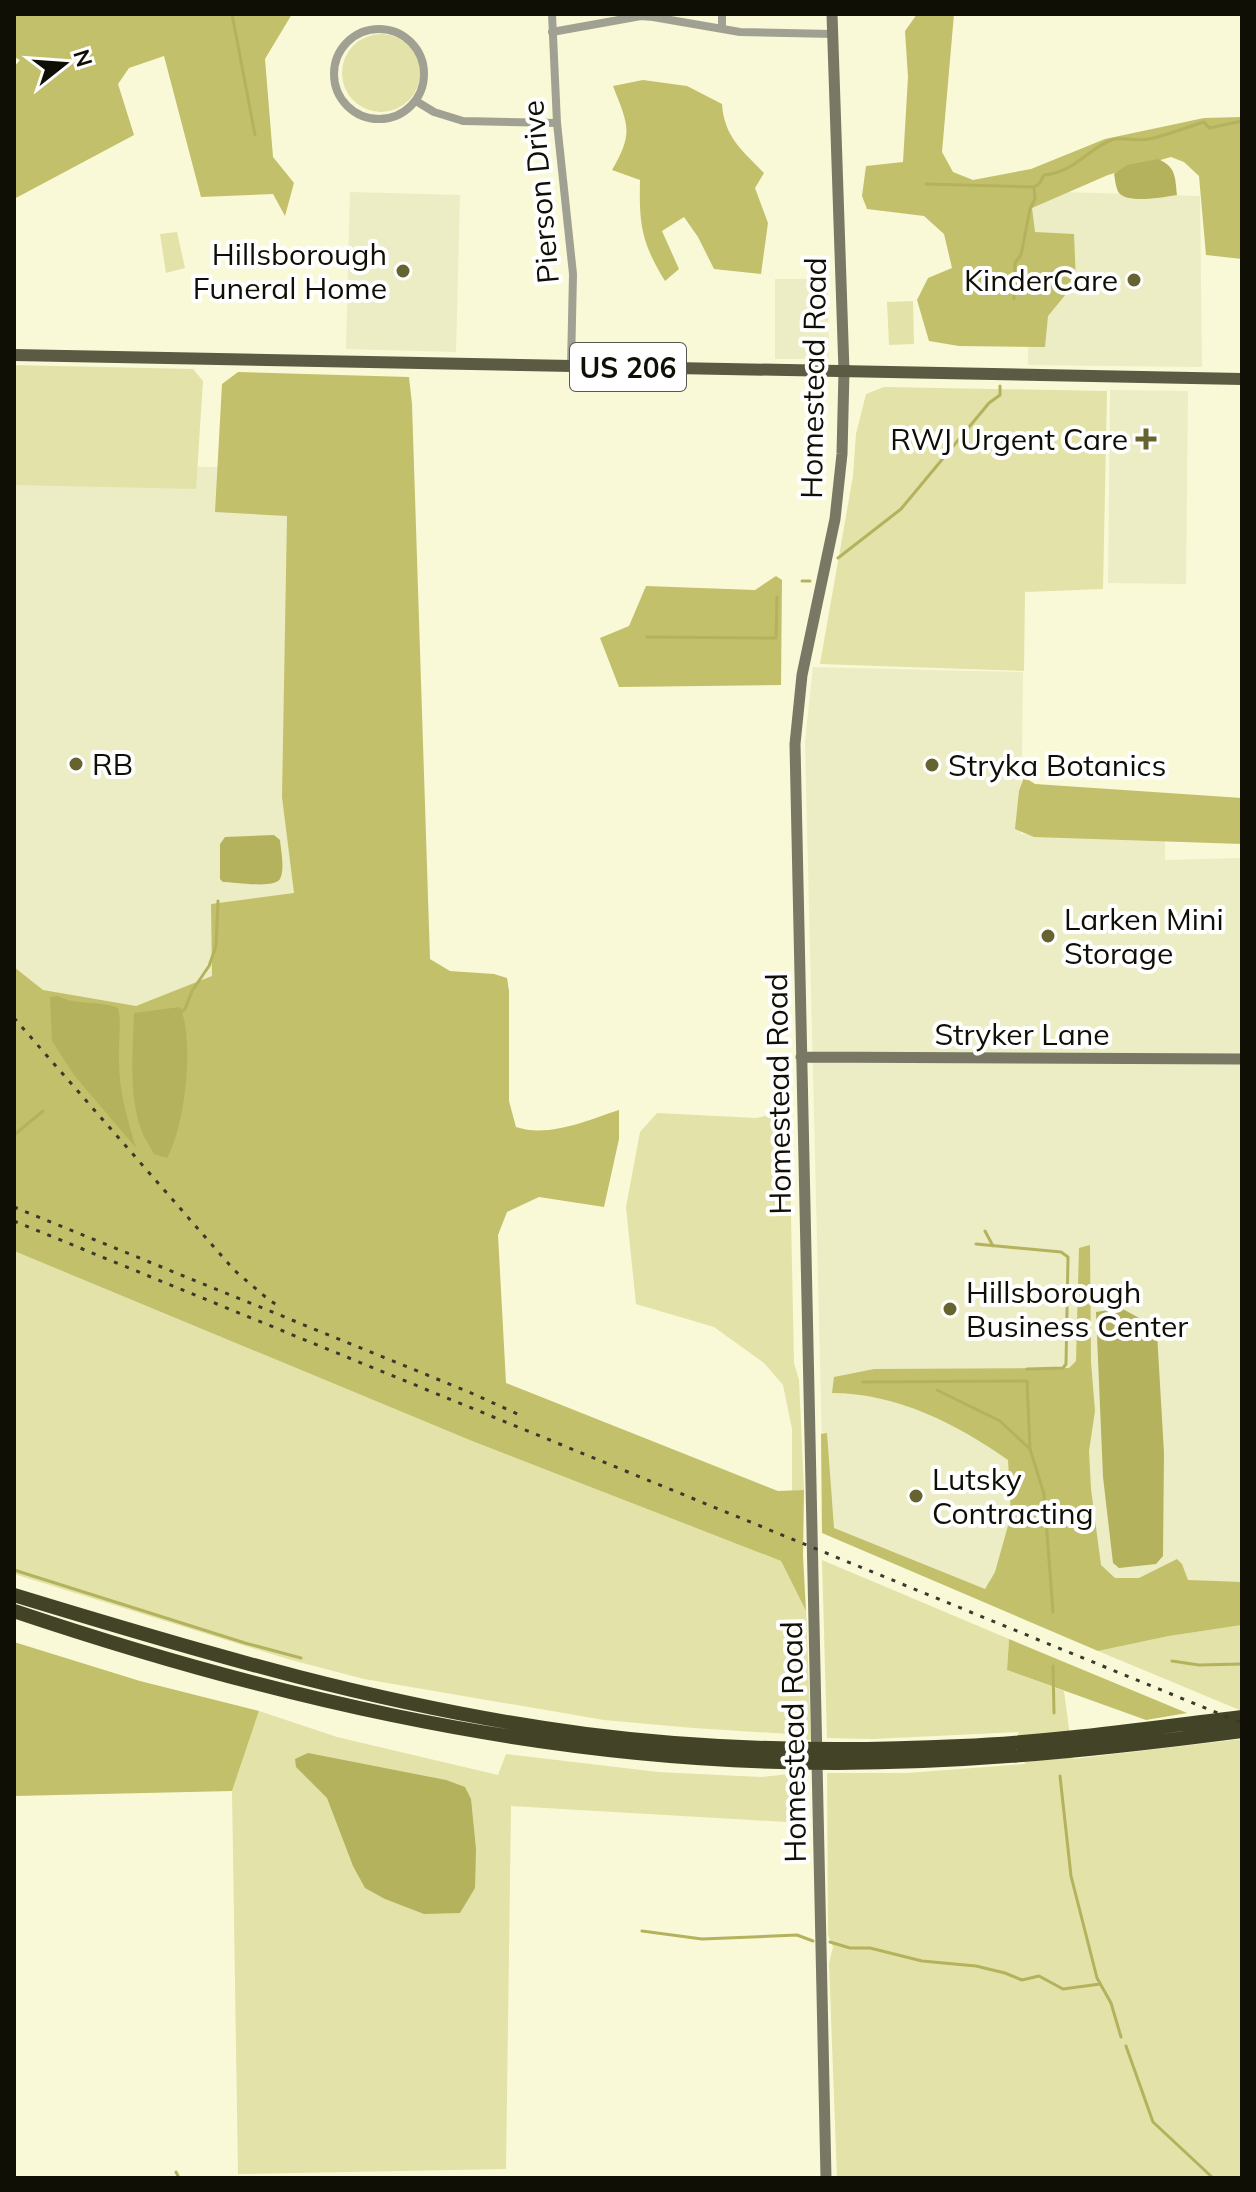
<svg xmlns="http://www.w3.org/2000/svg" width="1256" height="2192" font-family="Mulish,sans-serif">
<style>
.built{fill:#ecedc5}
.green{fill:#e3e2a8}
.forest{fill:#c2c06b}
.water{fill:#b4b25d}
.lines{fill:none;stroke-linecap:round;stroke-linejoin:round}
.stream{stroke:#b4b25d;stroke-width:3}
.street{stroke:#a1a193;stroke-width:8}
.secondary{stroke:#787864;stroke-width:11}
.primary{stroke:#5b5b43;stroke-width:12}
.highway{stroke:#434327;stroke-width:14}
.rail{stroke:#3a392b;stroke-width:3;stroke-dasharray:4 8;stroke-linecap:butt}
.poi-dot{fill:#656431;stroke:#fff;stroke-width:3}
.labels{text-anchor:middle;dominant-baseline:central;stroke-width:8;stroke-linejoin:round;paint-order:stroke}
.shield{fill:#fff;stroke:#585750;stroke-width:2}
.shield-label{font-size:28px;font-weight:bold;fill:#100f05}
.street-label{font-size:30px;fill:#100f05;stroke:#fff}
.poi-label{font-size:30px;fill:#100f05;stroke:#fff;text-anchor:start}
</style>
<rect width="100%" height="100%" fill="#f9f9d8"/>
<path class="built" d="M1028 191 1200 196 1202 367 1028 365Z
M350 192 460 195 456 352 346 349Z
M775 279H828L829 359H775Z
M1110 390 1188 391 1186 584 1108 583Z
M14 463 300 469 298 905 213 1009 41 1010 14 988Z
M813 667 1023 672 1021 834 1165 836V860L1242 858V1609L1014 1608 824 1530 805 742Z"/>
<path class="green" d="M342 73a39 39 0 1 1 78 0a39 39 0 1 1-78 0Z
M177 232 185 268 166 273 160 234Z
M913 301 914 344 889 345 887 302Z
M14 365 193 369 203 381 196 489 14 485Z
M884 387 1107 391 1103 589 1025 592 1024 671 820 664 853 476 856 434 866 394Z
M786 1093 789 1117 794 1363 799 1380 804 1490 792 1491V1429L783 1385 764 1363 714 1327 636 1304 626 1207 640 1132 657 1113 756 1118 776 1114Z
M14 1251 472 1441 781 1561 806 1611 811 1740H796L789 1734 693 1728 604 1720 364 1679 291 1660 14 1574Z
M822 1560 1009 1639 1007 1670 1064 1691 1073 1759 1242 1739V2178H837L829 1963 833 1947 828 1935 827 1773H907L1025 1764 1018 1732 873 1739 827 1738Z
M1242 1625V1711L1098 1651 1169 1636Z
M259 1711 337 1737 498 1775 506 1754 658 1772 761 1777 806 1772 804 1823 511 1806 506 2169 238 2174 232 1791Z"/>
<path class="forest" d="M14 14H292L265 59 273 157 294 183 285 216 273 194 201 197 164 56 129 68 118 84 134 135 14 199V67L20 60 14 57Z
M917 14H954L942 152 953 172 973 180 1031 169 1105 139 1204 118 1242 117V259L1206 255 1199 176 1184 162 1171 157 1108 175 1032 208 1035 232 1074 234 1076 282 1048 316 1045 347 959 346 929 341 917 300 928 278 952 268 944 234 924 216 867 209 862 196 866 166 903 162 908 77 905 31Z
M643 80 687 86 722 104C724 137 743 151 764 173L755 188 768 223 761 274 714 269 698 237 684 217 662 231 679 269 665 281C641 242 639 224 640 180L612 170C634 132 628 125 613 86Z
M238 372 409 377 412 404 430 959 450 971 494 974 507 978 509 991V1101L516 1127C549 1138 588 1120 619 1110V1139L604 1207 539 1197 507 1212 498 1235 506 1383 778 1491 804 1490 803 1556 806 1611 781 1561 472 1441 14 1251V967L43 990 136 1006 212 976 211 904 294 893 282 797 287 516 215 512 222 384Z
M776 576 782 580 781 685 619 687 600 638 629 626 646 586 755 590Z
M1024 777 1035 784 1242 798V844L1034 837 1015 829 1019 791Z
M1090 1245 1091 1362 1095 1411 1089 1451 1091 1489 1101 1565 1115 1578H1139L1177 1559 1182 1564 1188 1580 1242 1582V1625L1169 1636 1098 1651 822 1533 821 1434 827 1433 834 1528 985 1589 995 1572 1011 1515 1008 1460C957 1424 896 1393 832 1393L834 1377 874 1369 1069 1368 1076 1361 1079 1248Z
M1009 1639 1187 1713 1146 1720 1007 1670Z
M14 1642 140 1681 259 1711 232 1791 14 1796Z"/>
<path class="water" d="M1158 159C1176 167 1175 176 1177 195 1165 197 1128 204 1119 193 1116 189 1115 179 1114 174L1127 165Z
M274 835 280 840C281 851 285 869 280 879 274 889 235 882 223 882L220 879V844L225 837Z
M58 996C77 1006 99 1000 118 1008 122 1025 118 1043 119 1060 119 1091 127 1118 136 1148L74 1075 52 1041 50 997Z
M180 1007C195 1040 185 1127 167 1158L154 1154C150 1147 145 1139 142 1132 128 1095 133 1051 134 1013Z
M1121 1308 1150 1324 1157 1333 1164 1453 1163 1556 1156 1564 1119 1568 1113 1563 1103 1477 1096 1312Z
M308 1753 446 1780 465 1787 471 1799 476 1849 475 1888 460 1913 424 1914 385 1899 365 1888 353 1866 327 1798 296 1767 295 1759Z"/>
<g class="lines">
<path class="stream" d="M232 14 255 135
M926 184 1034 187 1039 184 1044 175C1075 172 1085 151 1111 140 1123 136 1136 142 1149 139 1167 135 1185 128 1204 122L1209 128 1242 121
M1014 299 1015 263 1021 255 1030 209 1035 199 1034 187
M838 558 901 509 989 403 1000 395V386
M802 581H810
M647 637 776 638 777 597
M182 1011 185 1009 192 991 209 966 216 946 218 901
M14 1135 43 1111
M985 1231 993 1246
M976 1244 1061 1252 1068 1257 1066 1364 1063 1368 1027 1369
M863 1382 1027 1381 1030 1449
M937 1390 1000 1421 1030 1449 1044 1494 1053 1612
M14 1570 245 1643 301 1658
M1172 1661 1199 1665 1242 1664
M1053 1666 1054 1713
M1060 1776 1071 1876 1097 1978 1111 2003 1121 2037
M642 1931 702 1939 797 1935 813 1941
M830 1942 850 1948H870L922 1961 976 1966 1005 1973 1022 1980 1039 1976 1063 1989 1100 1984
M1126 2046 1153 2122 1213 2178
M176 2172 179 2178"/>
<path class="street" d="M552 14 557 123 573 274 571 366
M334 74a45 45 0 1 1 90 0a45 45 0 1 1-90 0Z
M722 29V14
M552 32 641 16 653 17 740 32 833 34
M416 101 434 112 463 121 557 123"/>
<path class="secondary" d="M801 1057 1242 1059
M826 2178 795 744 802 675 835 519 842 454 844 371 832 14"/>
<path class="primary" d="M14 355 1242 379"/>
<path class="highway" d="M14 1595C204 1653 388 1708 586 1734 710 1750 837 1752 961 1746 1055 1742 1149 1728 1242 1717
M14 1611C261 1694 518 1755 780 1762 935 1767 1089 1751 1242 1731"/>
<path class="rail" d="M14 1018 234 1270 269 1300 282 1308
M14 1207 469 1392 524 1417
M14 1221 1242 1723"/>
</g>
<g class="poi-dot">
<circle cx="403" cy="271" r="8"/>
<circle cx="1134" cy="280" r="8"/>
<path d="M1142 427h8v8h8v8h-8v8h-8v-8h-8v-8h8z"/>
<circle cx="76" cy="764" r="8"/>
<circle cx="932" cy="765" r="8"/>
<circle cx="1048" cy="936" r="8"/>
<circle cx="950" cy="1309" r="8"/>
<circle cx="916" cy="1496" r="8"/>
</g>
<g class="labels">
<rect class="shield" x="570" y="343" width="116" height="48" rx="6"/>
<g class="shield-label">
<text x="628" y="367">US 206</text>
</g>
<g class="street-label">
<text transform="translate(540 192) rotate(-95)">Pierson Drive</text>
<text transform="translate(813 378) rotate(-89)">Homestead Road</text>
<text x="1022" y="1034">Stryker Lane</text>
<text transform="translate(778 1094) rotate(-91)">Homestead Road</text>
<text transform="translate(793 1742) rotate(-91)">Homestead Road</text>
</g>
<g class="poi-label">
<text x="387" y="254" text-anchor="end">Hillsborough<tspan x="387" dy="34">Funeral Home</tspan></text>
<text x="1118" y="280" text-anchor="end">KinderCare</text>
<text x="1128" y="439" text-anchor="end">RWJ Urgent Care</text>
<text x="92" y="764">RB</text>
<text x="948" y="765">Stryka Botanics</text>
<text x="1064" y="919">Larken Mini<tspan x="1064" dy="34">Storage</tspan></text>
<text x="966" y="1292">Hillsborough<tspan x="966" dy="34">Business Center</tspan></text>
<text x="932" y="1479">Lutsky<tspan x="932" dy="34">Contracting</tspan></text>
</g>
</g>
<rect width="1256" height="2192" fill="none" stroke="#100f05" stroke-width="32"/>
<g transform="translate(64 64) rotate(73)" stroke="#ffffff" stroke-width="6" paint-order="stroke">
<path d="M0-6L14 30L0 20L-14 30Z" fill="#100f05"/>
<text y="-12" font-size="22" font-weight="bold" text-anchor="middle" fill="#100f05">N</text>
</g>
</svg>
